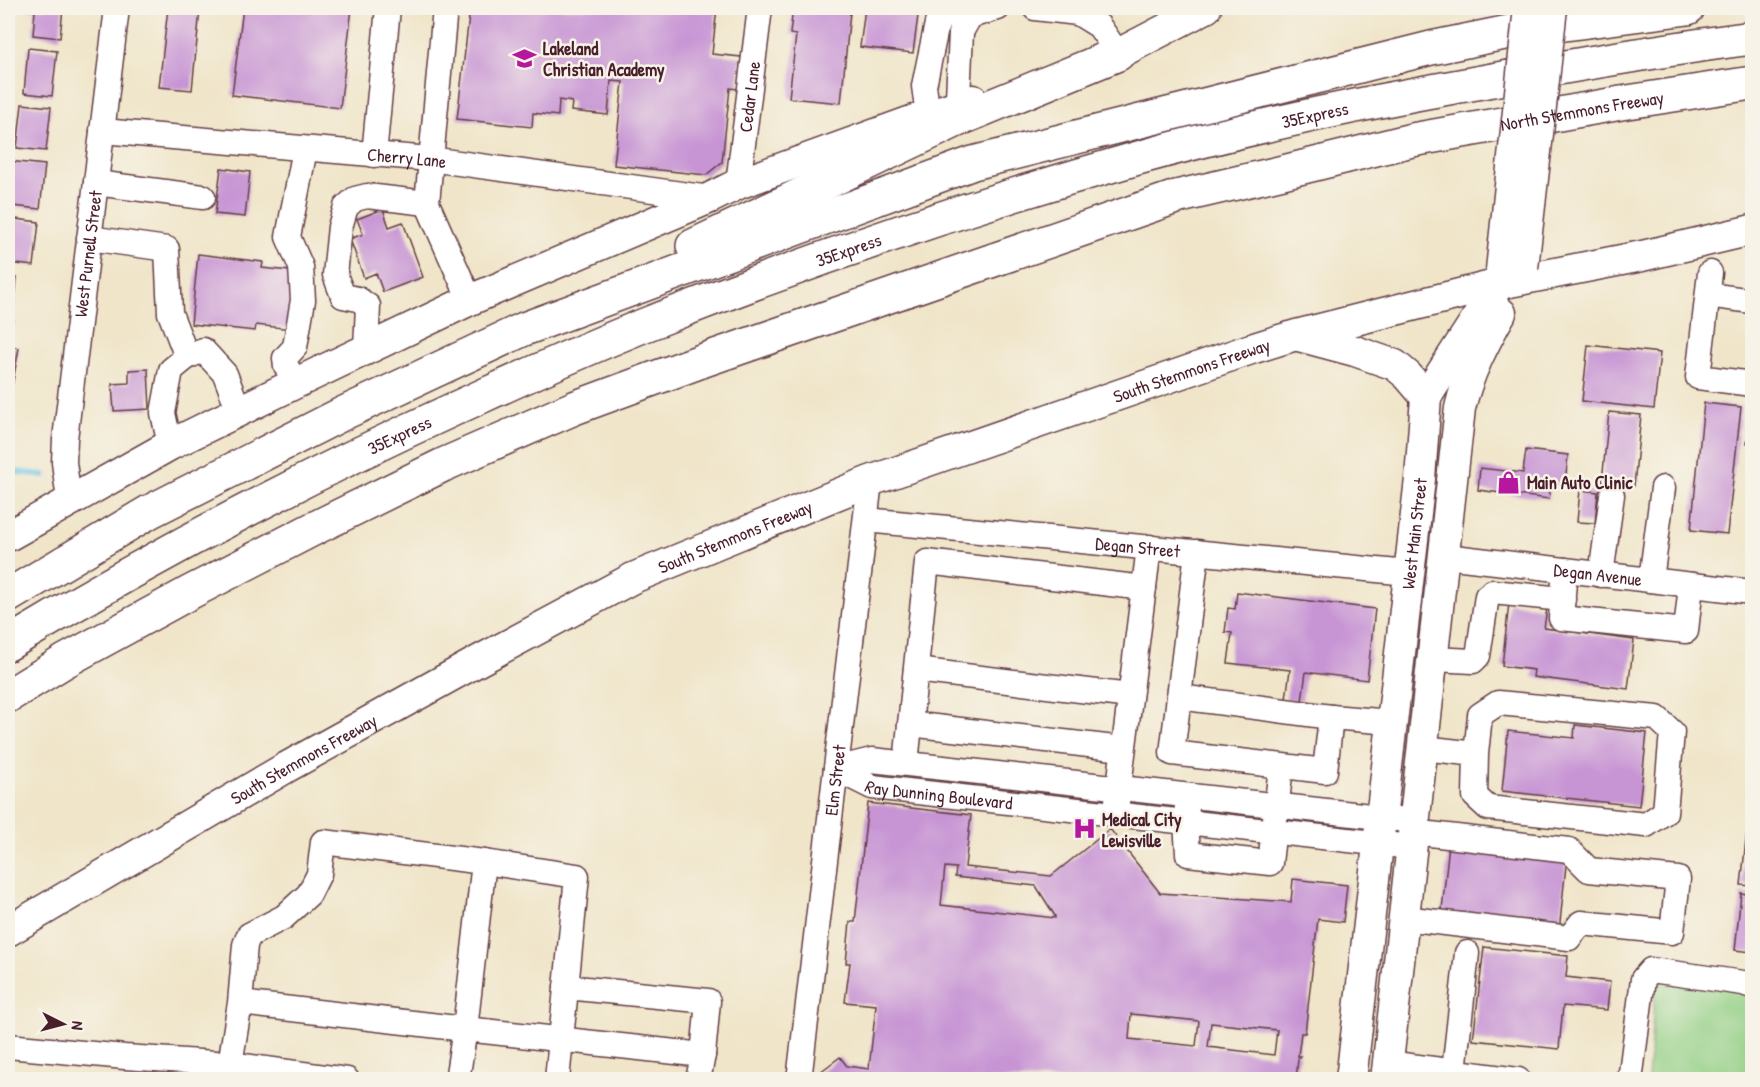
<svg xmlns="http://www.w3.org/2000/svg" width="1760" height="1087" font-family="'Patrick Hand',sans-serif">
<style>
.green{fill:#92cf85;stroke:#6e7758;stroke-width:1.5}
.lines{fill:none;stroke-linecap:round;stroke-linejoin:round}
.stream{stroke:#66c2e4;stroke-width:6}
.building{fill:#c795d4;fill-rule:evenodd}
.minor-casing{stroke:#633d43;stroke-width:27}
.major-casing{stroke:#633d43;stroke-width:33}
.highway-casing{stroke:#633d43;stroke-width:36}
.minor{stroke:#fff;stroke-width:24}
.major{stroke:#fff;stroke-width:30}
.highway{stroke:#fff;stroke-width:33}
.major-bridge-casing{stroke:#633d43;stroke-width:33;stroke-linecap:butt}
.major-bridge{stroke:#fff;stroke-width:30}
.labels{text-anchor:middle;dominant-baseline:central;stroke-width:5;stroke-linejoin:round;paint-order:stroke}
.poi-label{font-size:18px;font-weight:bold;fill:#4a1f2b;stroke:#f7f3e8;text-anchor:start}
.street-label{font-size:18px;fill:#4a1f2b;stroke:#f7f3e8}
</style>
<rect width="100%" height="100%" fill="#f7f3e8"/>
<filter id="ink" filterUnits="userSpaceOnUse"><feTurbulence type="fractalNoise" baseFrequency=".0167" numOctaves="2"/><feDisplacementMap in="SourceGraphic" scale="12" xChannelSelector="R" yChannelSelector="G"/><feConvolveMatrix kernelMatrix="1 2 1 2 8 2 1 2 1" color-interpolation-filters="sRGB"/></filter>
<filter id="wash" filterUnits="userSpaceOnUse"><feTurbulence type="fractalNoise" baseFrequency=".008" numOctaves="4" result="noise"/><feDisplacementMap in="SourceGraphic" scale="24" xChannelSelector="R" yChannelSelector="G"/><feGaussianBlur stdDeviation="1.35" result="paint"/><feColorMatrix in="noise" values="0 0 0 0 0 0 0 0 0 0 0 0 0 0 0 0 0 1.4 0 .05"/><feComposite in="paint" operator="in"/></filter>
<g filter="url(#wash)">
<rect width="100%" height="100%" fill="#f0e5c9"/>
<path class="green" d="M1657 965 1752 985V1079L1648 1080Z"/>
<g class="lines">
<path class="stream" d="M8 471 44 475"/>
</g>
<g id="blocks">
<path class="building" d="M25 8H63L60 38 33 35 35 10 25 9Z
M168 8 200 10 192 90 159 87Z
M243 8H352L340 108 232 95Z
M470 8H717L712 54 741 57 738 89 730 88 722 162 706 175 614 165 623 82 611 81 608 115 571 111 572 102 559 100 558 116 533 113 532 127 457 119Z
M793 8 850 12 841 103 789 98 796 35 790 34Z
M865 8H919L913 53 860 47Z
M28 48 57 51 52 96 24 93Z
M22 104 51 107 46 151 17 148Z
M8 161 45 165 40 209 12 206 14 191 8 190Z
M221 168 250 172 245 217 215 214Z
M383 209 389 227 403 222 423 277 383 292 376 273 364 278 350 239 363 234 357 219Z
M8 218 39 222 34 266 8 263Z
M198 254 263 262 262 268 299 272 292 329 256 325 255 331 191 324Z
M8 277 17 278 12 326H8Z
M8 345 19 348 11 392H8Z
M1588 345 1660 353 1654 409 1582 401Z
M148 369 150 409 114 411 112 384 129 383V370Z
M1704 403 1741 407 1727 534 1691 530Z
M1751 409H1752V443H1747Z
M1609 412 1641 415 1634 486 1602 482Z
M1526 450 1568 455 1565 485 1551 483 1549 499 1478 490 1480 468 1523 473Z
M1580 490 1598 492 1595 523 1577 522Z
M1237 592 1375 609 1367 680 1306 672 1302 701 1286 699 1290 670 1228 663 1232 633 1225 632 1228 608 1235 609Z
M1509 603 1547 608 1544 628 1634 640 1628 689 1533 677 1534 670 1502 666Z
M1575 725 1647 733 1639 806 1502 791 1508 731 1574 738Z
M868 803 971 815 965 867 1051 876 1110 829 1160 893 1291 902 1293 879 1347 885 1343 922 1318 919 1305 1033H1301L1298 1056H1300L1298 1059 1296 1080H820V1072L840 1057 847 1066 869 1069 876 1005 845 1002 850 963H846L850 922H855ZM945 867 956 868 955 877 1036 886 1055 916V918L941 905ZM1131 1014 1199 1021 1196 1046 1129 1039ZM1211 1023 1277 1030 1274 1055 1208 1047Z
M1748 822 1752 823V886L1741 885Z
M1449 844 1567 856 1559 932 1441 919Z
M1741 893 1752 895V952L1735 950Z
M1484 947 1568 956 1566 977 1610 982 1607 1010 1563 1006 1559 1049 1473 1040Z"/>
</g>
</g>
<g filter="url(#ink)">
<use href="#blocks" fill-opacity="0" stroke="#633d43" stroke-width="1.5"/>
<g class="lines">
<defs>
<g id="minor">
<path d="M445 8 427 203 470 300"/>
<path d="M1035 8 1078 13 1099 26 1118 54"/>
<path d="M961 32 970 16 998 8"/>
<path d="M928 115 924 86 939 14 937 8"/>
<path d="M957 120 961 32 958 8"/>
<path id="s1" d="M102 131 430 159 710 198"/>
<path d="M374 155 388 8"/>
<path d="M96 183 203 197"/>
<path id="s2" d="M738 184 760 8"/>
<path d="M89 238 167 249 170 313 187 357"/>
<path d="M1710 273 1698 377 1752 384"/>
<path d="M1708 295 1752 301"/>
<path d="M366 349 368 306 358 299 343 296 335 275 340 227 346 207 355 199 367 196 427 203"/>
<path d="M296 383 286 366 285 358 295 347 303 300 301 267 288 237 305 149"/>
<path d="M170 445 163 413 171 370 187 357 203 350 225 374 239 411"/>
<path id="s3" d="M69 501 64 462 65 439 117 8"/>
<path id="s4" d="M866 520 1408 573"/>
<path d="M1197 552 1172 753 1325 771 1331 717 1391 722"/>
<path id="s5" d="M1445 556 1752 592"/>
<path d="M1565 570 1561 618 1686 631 1691 585"/>
<path d="M1601 575 1612 495"/>
<path d="M1651 580 1663 488"/>
<path d="M1433 659 1473 661 1478 656 1487 596 1492 592 1563 599"/>
<path d="M916 670 1130 696"/>
<path d="M1179 697 1331 717"/>
<path d="M910 724 1123 749"/>
<path d="M1423 748 1476 754 1475 796 1488 808 1646 825 1665 812 1672 732 1657 718 1498 703 1480 715 1476 754"/>
<path d="M906 763 927 562 1144 588"/>
<path d="M836 769 872 760 1415 821"/>
<path id="s6" d="M836 769 872 787 1411 847"/>
<path d="M1117 802 1149 547"/>
<path d="M1187 806 1186 821 1188 854 1270 863 1281 767"/>
<path d="M484 862 577 876 557 1080"/>
<path d="M1404 918 1569 938 1581 923 1672 932 1678 879 1589 870 1569 850 1413 832"/>
<path d="M566 987 708 1001 703 1055"/>
<path d="M8 1046 125 1057 230 1064 347 1080"/>
<path d="M1387 1063 1518 1080"/>
<path d="M230 1064 240 1003 465 1029 484 862 323 842 319 874 309 894 284 917 249 935 245 945 240 1003"/>
<path d="M1454 1071 1467 953"/>
<path d="M457 1080 465 1029 703 1055 698 1080"/>
<path id="s7" d="M799 1080 870 481"/>
<path d="M1627 1080 1631 1073 1643 979 1651 970 1743 983 1752 986"/>
</g>
<g id="major">
<path d="M1096 61 1118 54 1206 8"/>
<path d="M1299 336 1355 351 1395 365 1408 376 1426 397"/>
<path d="M8 536 170 445 296 383 470 300 710 198 738 184 928 115 973 100"/>
<path id="s8" d="M8 931 287 767 480 660 633 578 870 481 1251 349 1296 335 1499 284 1642 256 1752 230"/>
<path id="s9" d="M1351 1080 1420 479 1426 397 1499 284 1501 273"/>
<path d="M1386 1080 1460 408C1468 374 1484 343 1501 313"/>
</g>
<g id="highway">
<path d="M693 246 957 120 1118 54"/>
<path d="M8 596 149 512 344 413 524 329 973 163 1431 48 1519 30 1688 8"/>
<path id="s10" d="M8 644C152 557 301 479 454 409 522 378 590 346 660 319 816 258 976 204 1138 158 1249 127 1362 103 1476 83 1568 66 1660 50 1752 38"/>
<path id="s11" d="M8 696 65 661 189 593 315 528 443 465 574 408 704 360 1176 197 1279 173 1412 140 1621 103 1752 83"/>
</g>
</defs>
<use href="#minor" class="minor-casing"/>
<use href="#major" class="major-casing"/>
<use href="#highway" class="highway-casing"/>
<use href="#minor" class="minor"/>
<use href="#major" class="major"/>
<use href="#highway" class="highway"/>
<defs>
<path id="major-bridge" d="M1523 268 1552 8
M1501 270 1529 8"/>
</defs>
<use href="#major-bridge" class="major-bridge-casing"/>
<use href="#major-bridge" class="major-bridge"/>
</g>
</g>
<defs>
<symbol id="school-bare" viewBox="-9 -9 18 18"><path d="M0-5L7-2L0 1L-7-2ZM-4 1L0 2.5L4 1V4Q0 6-4 4Z" fill="#b5179e" stroke="#f7f3e8" stroke-width="2.5" paint-order="stroke"/></symbol>
<symbol id="shop-bare" viewBox="-9 -9 18 18"><path d="M-5-2.5h2.3a2.7 3.5 0 0 1 5.4 0H5L5.5 6h-11ZM-1.5-2.5h3a1.5 2.3 0 0 0-3 0Z" fill="#b5179e" stroke="#f7f3e8" stroke-width="2.5" paint-order="stroke"/></symbol>
<symbol id="hospital-bare" viewBox="-9 -9 18 18"><path d="M-5-5h3v3.5h4V-5h3V5h-3V1.5h-4V5h-3Z" fill="#b5179e" stroke="#f7f3e8" stroke-width="2.5" paint-order="stroke"/></symbol>
</defs>
<g fill-rule="evenodd">
<use href="#school-bare" x="508" y="42" width="33" height="33"/>
<use href="#shop-bare" x="1492" y="466" width="33" height="33"/>
<use href="#hospital-bare" x="1068" y="812" width="33" height="33"/>
</g>
<g class="labels">
<g class="poi-label">
<text x="543" y="48">Lakeland<tspan x="543" dy="21">Christian Academy</tspan></text>
<text x="1527" y="482">Main Auto Clinic</text>
<text x="1102" y="819">Medical City<tspan x="1102" dy="21">Lewisville</tspan></text>
</g>
<g class="street-label">
<text stroke="none"><textPath href="#s2" startOffset="88">Cedar Lane</textPath></text>
<text stroke="none"><textPath href="#s11" startOffset="1689">North Stemmons Freeway</textPath></text>
<text stroke="none"><textPath href="#s10" startOffset="1416">35Express</textPath></text>
<text stroke="none"><textPath href="#s1" startOffset="306">Cherry Lane</textPath></text>
<text stroke="none"><textPath href="#s10" startOffset="930">35Express</textPath></text>
<text stroke="none"><textPath href="#s3" startOffset="249">West Purnell Street</textPath></text>
<text stroke="none"><textPath href="#s8" startOffset="1314">South Stemmons Freeway</textPath></text>
<text stroke="none"><textPath href="#s10" startOffset="444">35Express</textPath></text>
<text stroke="none"><textPath href="#s9" startOffset="550">West Main Street</textPath></text>
<text stroke="none"><textPath href="#s8" startOffset="828">South Stemmons Freeway</textPath></text>
<text stroke="none"><textPath href="#s4" startOffset="273">Degan Street</textPath></text>
<text stroke="none"><textPath href="#s5" startOffset="154">Degan Avenue</textPath></text>
<text stroke="none"><textPath href="#s8" startOffset="342">South Stemmons Freeway</textPath></text>
<text stroke="none"><textPath href="#s7" startOffset="302">Elm Street</textPath></text>
<text stroke="none"><textPath href="#s6" startOffset="108">Ray Dunning Boulevard</textPath></text>
</g>
</g>
<rect width="1760" height="1087" fill="none" stroke="#f7f3e8" stroke-width="30"/>
<g transform="translate(63 1024) rotate(96)" stroke="#f7f3e8" stroke-width="4.5" paint-order="stroke">
<path d="M0-4.5L10 22L0 15L-10 22Z" fill="#4a1f2b"/>
<text y="-9" font-size="16" font-weight="bold" text-anchor="middle" fill="#4a1f2b">N</text>
</g>
</svg>
